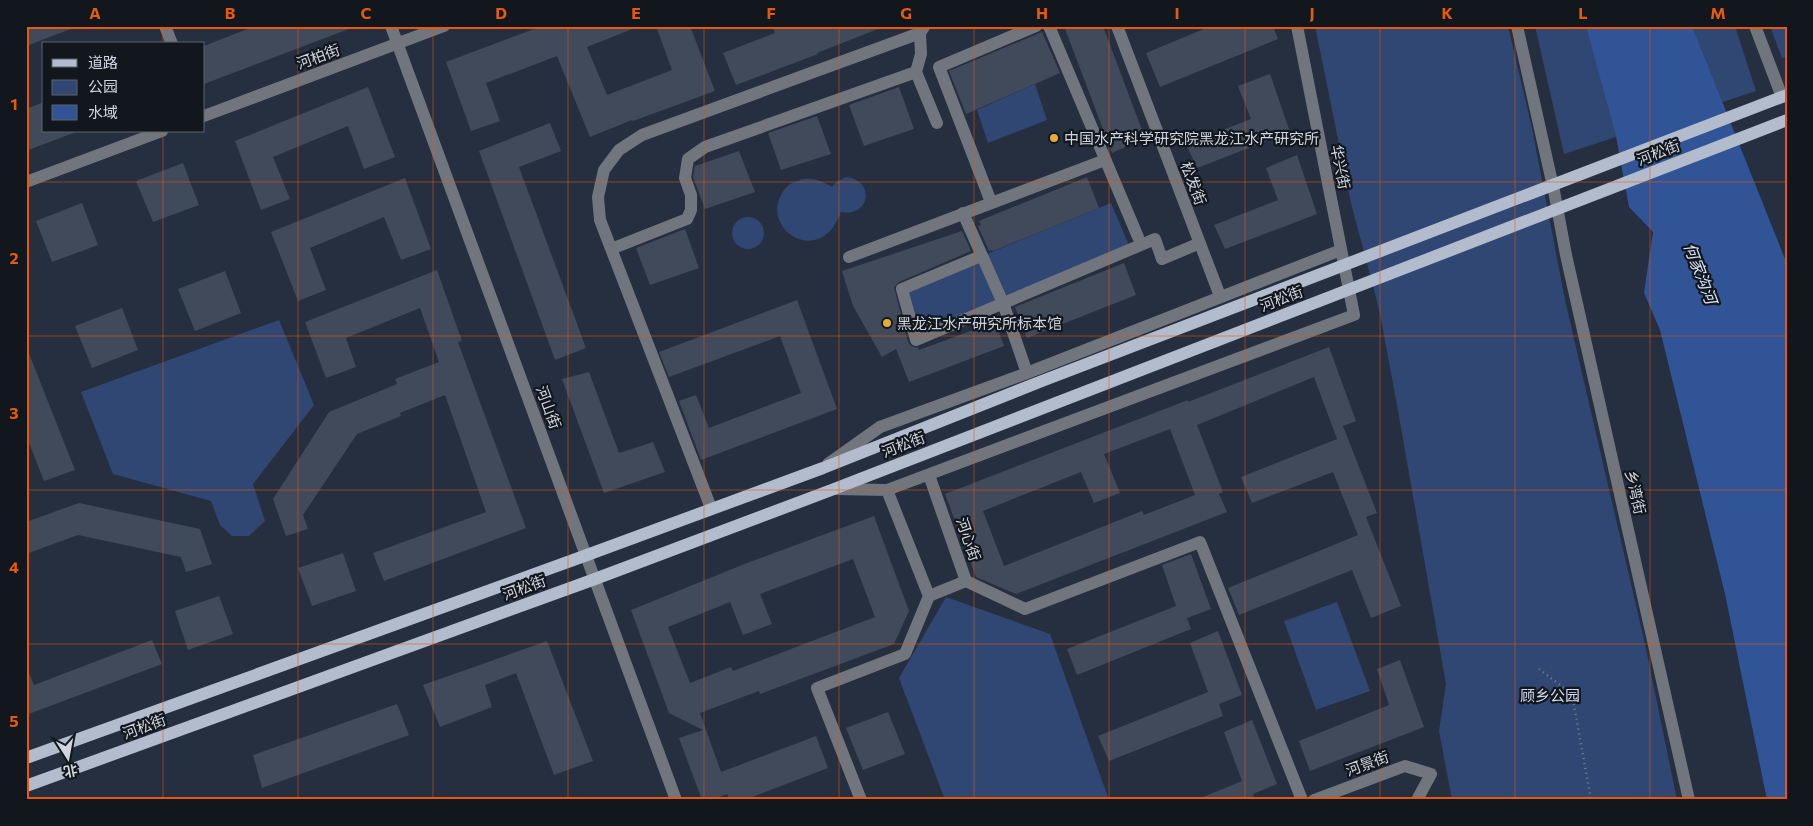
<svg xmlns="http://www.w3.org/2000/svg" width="1813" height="826" font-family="Commissioner,'Noto Sans SC',sans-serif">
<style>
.green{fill:#2f4772}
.water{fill:#305496}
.building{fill:#404a5b;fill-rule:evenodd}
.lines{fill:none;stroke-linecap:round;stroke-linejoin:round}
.path{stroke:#777f8c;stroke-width:2.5;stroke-dasharray:1 4;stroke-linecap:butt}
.minor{stroke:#70757e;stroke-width:12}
.major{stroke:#b2bccd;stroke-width:12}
.grid{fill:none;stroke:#e8590c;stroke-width:1;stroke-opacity:0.55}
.poi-dot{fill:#e6ad36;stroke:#12171e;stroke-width:2}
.labels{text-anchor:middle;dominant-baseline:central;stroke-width:4.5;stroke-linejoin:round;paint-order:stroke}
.street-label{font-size:15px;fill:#cfd5df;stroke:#12171e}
.poi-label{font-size:15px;fill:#cfd5df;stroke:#12171e;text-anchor:start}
.park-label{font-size:15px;fill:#d3def1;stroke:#12171e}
.water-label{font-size:16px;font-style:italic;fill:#dae5f9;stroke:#12171e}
.neatline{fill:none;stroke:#e8590c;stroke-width:2}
.grid-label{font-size:16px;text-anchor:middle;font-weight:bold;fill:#e8590c}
</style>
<rect width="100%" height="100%" fill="#252f3f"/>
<path class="green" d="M1315 26H1508L1532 128 1565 300 1645 644 1677 800H1452L1439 731 1446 684 1397 405 1379 309 1351 203Z
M1535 26H1735L1756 91 1564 154Z
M1770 26H1787V56L1782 58Z
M1035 84 1047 120 988 143 977 110Z
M846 177C876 180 870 218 841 212 821 267 764 232 780 197 783 191 786 186 792 183 807 175 819 179 832 187L836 182Z
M1111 203 1131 250 916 340 902 289Z
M732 233a16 16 0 1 1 32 0a16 16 0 1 1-32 0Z
M279 320 314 405 253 484 265 521 249 536H232L220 525 211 501 113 474 81 392Z
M946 597 1050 634 1109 800H945L899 678Z
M1337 602 1370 691 1316 710 1284 621Z"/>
<path class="water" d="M1586 26H1692L1787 264V800H1767L1725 594 1660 330 1644 293 1653 232 1629 207 1616 136Z"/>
<path class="building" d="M26 26H76V27L26 46Z
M255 26H354V27L204 84V46Z
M542 26H640L587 47 607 95 672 70 656 26H690L715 91 633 121 632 120 590 137 557 56 486 83 500 121 471 131 446 62Z
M772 26H883V27L817 53 818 54 736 85 723 53 775 33Z
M1064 26H1103L1145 138 1112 153Z
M1211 26H1273L1278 39 1160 87 1146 53Z
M1042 32 1060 73 966 114 949 71Z
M1270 74 1290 132 1197 168 1186 144 1251 119 1238 86Z
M368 87 395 157 364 169 348 126 273 157 290 199 261 210 235 141Z
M899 87 914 129 864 146 849 105Z
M44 102V131L76 132 26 151V109Z
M817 116 831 154 781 170 768 133Z
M550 123 561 151 519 167 586 348 555 360 479 151Z
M739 151 755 192 705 209 693 177 695 166Z
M1297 155 1317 214 1225 249 1214 225 1278 200 1266 168Z
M183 163 199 205 153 222 136 181Z
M1087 177 1099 208 993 251 992 250 989 251 978 226 981 225 979 221Z
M405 178 431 249 401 260 384 217 310 248 326 290 298 301 271 232Z
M82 203 98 245 52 262 36 221Z
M685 229 699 268 650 285 636 248Z
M962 231 971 251 899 282 894 287 908 342 911 346 918 348 919 350 995 322 1004 346 909 382 896 349 882 357 853 306 842 271Z
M1124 263 1136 295 1027 338 1015 307Z
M437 270 462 341 458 342 526 528 384 581 373 553 486 512 445 395 400 413 401 416 357 434 303 515 308 529 286 536 273 499 329 412 397 384 395 379 439 362 420 308 346 338 356 367 326 378 305 322Z
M225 271 241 313 195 331 178 289Z
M797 300 837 409 701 460 679 401 696 395 709 428 801 393 780 336 669 377 659 352Z
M122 308 138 350 92 368 75 326Z
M26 346 75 470 44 481 26 435Z
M1329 347 1356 421 1343 426 1377 513 1366 517 1401 606 1371 618 1352 570 1239 615 1228 588 1358 535 1333 472 1252 503 1241 477 1337 439 1314 377 1197 425 1223 492 1219 494 1227 512 1016 594 976 577 945 494 1188 400V402ZM1170 429 1195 495 1144 515 1142 511 1004 566 983 511 1081 472 1094 503 1120 493 1104 454Z
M589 372 619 453 653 442 665 472 604 493 562 379Z
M79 503 200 529 212 564 186 572 181 557 78 535 26 554V522Z
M874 516 909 611 894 644 760 694 759 691 700 713 721 772 816 736 828 768 744 800H730L727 794 711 800H702L679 738 703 730 669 713 631 610 747 563ZM853 559 875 617 733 671 731 667 690 683 668 627 730 602 743 635 772 624 760 594Z
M343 553 356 591 312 606 298 568Z
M1191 554 1211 609 1187 618 1191 629 1077 675 1067 649 1176 606 1162 565Z
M219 596 233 634 188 650 175 611Z
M1218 631 1242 695 1219 704 1223 716 1109 761 1098 736 1208 692 1190 643Z
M152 640 162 664 26 715V666L34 685Z
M547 641 593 761 554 775 516 673 485 685 492 707 440 727 423 685Z
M1400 660 1424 727 1310 771 1299 741 1389 705 1377 669Z
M397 704 409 735 262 788 253 755Z
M888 712 905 754 863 770 846 728Z
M1252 720 1277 784 1253 794 1255 800H1196L1242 781 1224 732Z"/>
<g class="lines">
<path class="path" d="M1539 669 1564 688 1574 705 1591 800"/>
<path class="minor" d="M165 26 172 44
M391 26 676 800
M1049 26 1138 237
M1117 26 1220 296
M1517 26 1554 191 1566 255 1689 800
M1755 26 1782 97
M916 72 937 123
M204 116 444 26
M26 182 162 131
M991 202 939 67 1036 26
M963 213 1003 303 1027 373
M611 249 687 219 691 210V195L685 178 688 159 705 147 916 72 921 54 920 33 924 27
M981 256 902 289 916 340 1155 239 1162 259 1200 243
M849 257 1105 160
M828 464 880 427 1027 373 1341 250
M835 489 887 490 1354 315 1297 26
M887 490 929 596 966 581 929 475
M711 508 600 220 598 197 604 170 619 150 642 135 920 33
M966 581 1025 609 1200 542 1302 800
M861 800 817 688 905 654 929 596
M1314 800 1405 766 1431 774 1417 800"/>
<path class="major" d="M26 758 587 555 823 468 1042 381 1787 95
M26 786 595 579 834 489 1787 120"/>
</g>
<path class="grid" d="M163 26V44M298 26V800M433 26V800M568 26V800M704 26V800M839 26V800M974 26V800M1109 26V800M1245 26V800M1380 26V800M1515 26V800M1650 26V800M163 131V800M26 182H1787M26 336H1787M26 490H1787M26 644H1787"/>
<g class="poi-dot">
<circle cx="1054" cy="138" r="5"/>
<circle cx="887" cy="323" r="5"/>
</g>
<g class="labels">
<g class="street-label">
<text transform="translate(318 56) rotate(-20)">河柏街</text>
<text transform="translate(1658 152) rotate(-21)">河松街</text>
<text transform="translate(1341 167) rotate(79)">华兴街</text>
<text transform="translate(1194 183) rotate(69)">松发街</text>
<text transform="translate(1281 298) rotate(-21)">河松街</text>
<text transform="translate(549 407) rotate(70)">河山街</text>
<text transform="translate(903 444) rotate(-21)">河松街</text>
<text transform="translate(1636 492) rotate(77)">乡湾街</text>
<text transform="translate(969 539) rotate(71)">河心街</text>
<text transform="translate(524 587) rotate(-20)">河松街</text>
<text transform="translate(144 726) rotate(-20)">河松街</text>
<text transform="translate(1367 763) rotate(-20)">河景街</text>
</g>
<g class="poi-label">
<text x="1064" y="138">中国水产科学研究院黑龙江水产研究所</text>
<text x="897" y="323">黑龙江水产研究所标本馆</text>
</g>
<g class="park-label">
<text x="1550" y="695">顾乡公园</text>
</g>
<g class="water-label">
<text transform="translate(1701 273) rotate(69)">何家沟河</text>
</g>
</g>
<rect width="1813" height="826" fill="none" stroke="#12171e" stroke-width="55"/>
<rect x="42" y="42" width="162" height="90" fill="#12171e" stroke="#5e636b"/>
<rect x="52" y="59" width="25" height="8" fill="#b2bccd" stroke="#5e636b"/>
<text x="88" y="68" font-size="15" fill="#cfd5df">道路</text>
<rect x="52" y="80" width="25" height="15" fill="#2f4772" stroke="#5e636b"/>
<text x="88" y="92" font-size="15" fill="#cfd5df">公园</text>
<rect x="52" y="105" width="25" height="15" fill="#305496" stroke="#5e636b"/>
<text x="88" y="118" font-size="15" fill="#cfd5df">水域</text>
<g transform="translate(68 758) rotate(169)" stroke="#12171e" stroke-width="4" paint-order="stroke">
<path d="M0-4L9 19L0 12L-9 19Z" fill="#cfd5df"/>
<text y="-8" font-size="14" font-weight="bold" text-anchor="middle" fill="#cfd5df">北</text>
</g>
<rect x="28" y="28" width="1758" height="770" class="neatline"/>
<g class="grid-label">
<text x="95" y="19">A</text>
<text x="230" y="19">B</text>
<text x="366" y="19">C</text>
<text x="501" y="19">D</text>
<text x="636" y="19">E</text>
<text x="771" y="19">F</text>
<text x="906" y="19">G</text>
<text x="1042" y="19">H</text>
<text x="1177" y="19">I</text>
<text x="1312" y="19">J</text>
<text x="1447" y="19">K</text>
<text x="1583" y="19">L</text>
<text x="1718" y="19">M</text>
<text x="14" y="110">1</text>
<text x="14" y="264">2</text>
<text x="14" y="419">3</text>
<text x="14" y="573">4</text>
<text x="14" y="727">5</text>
</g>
</svg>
